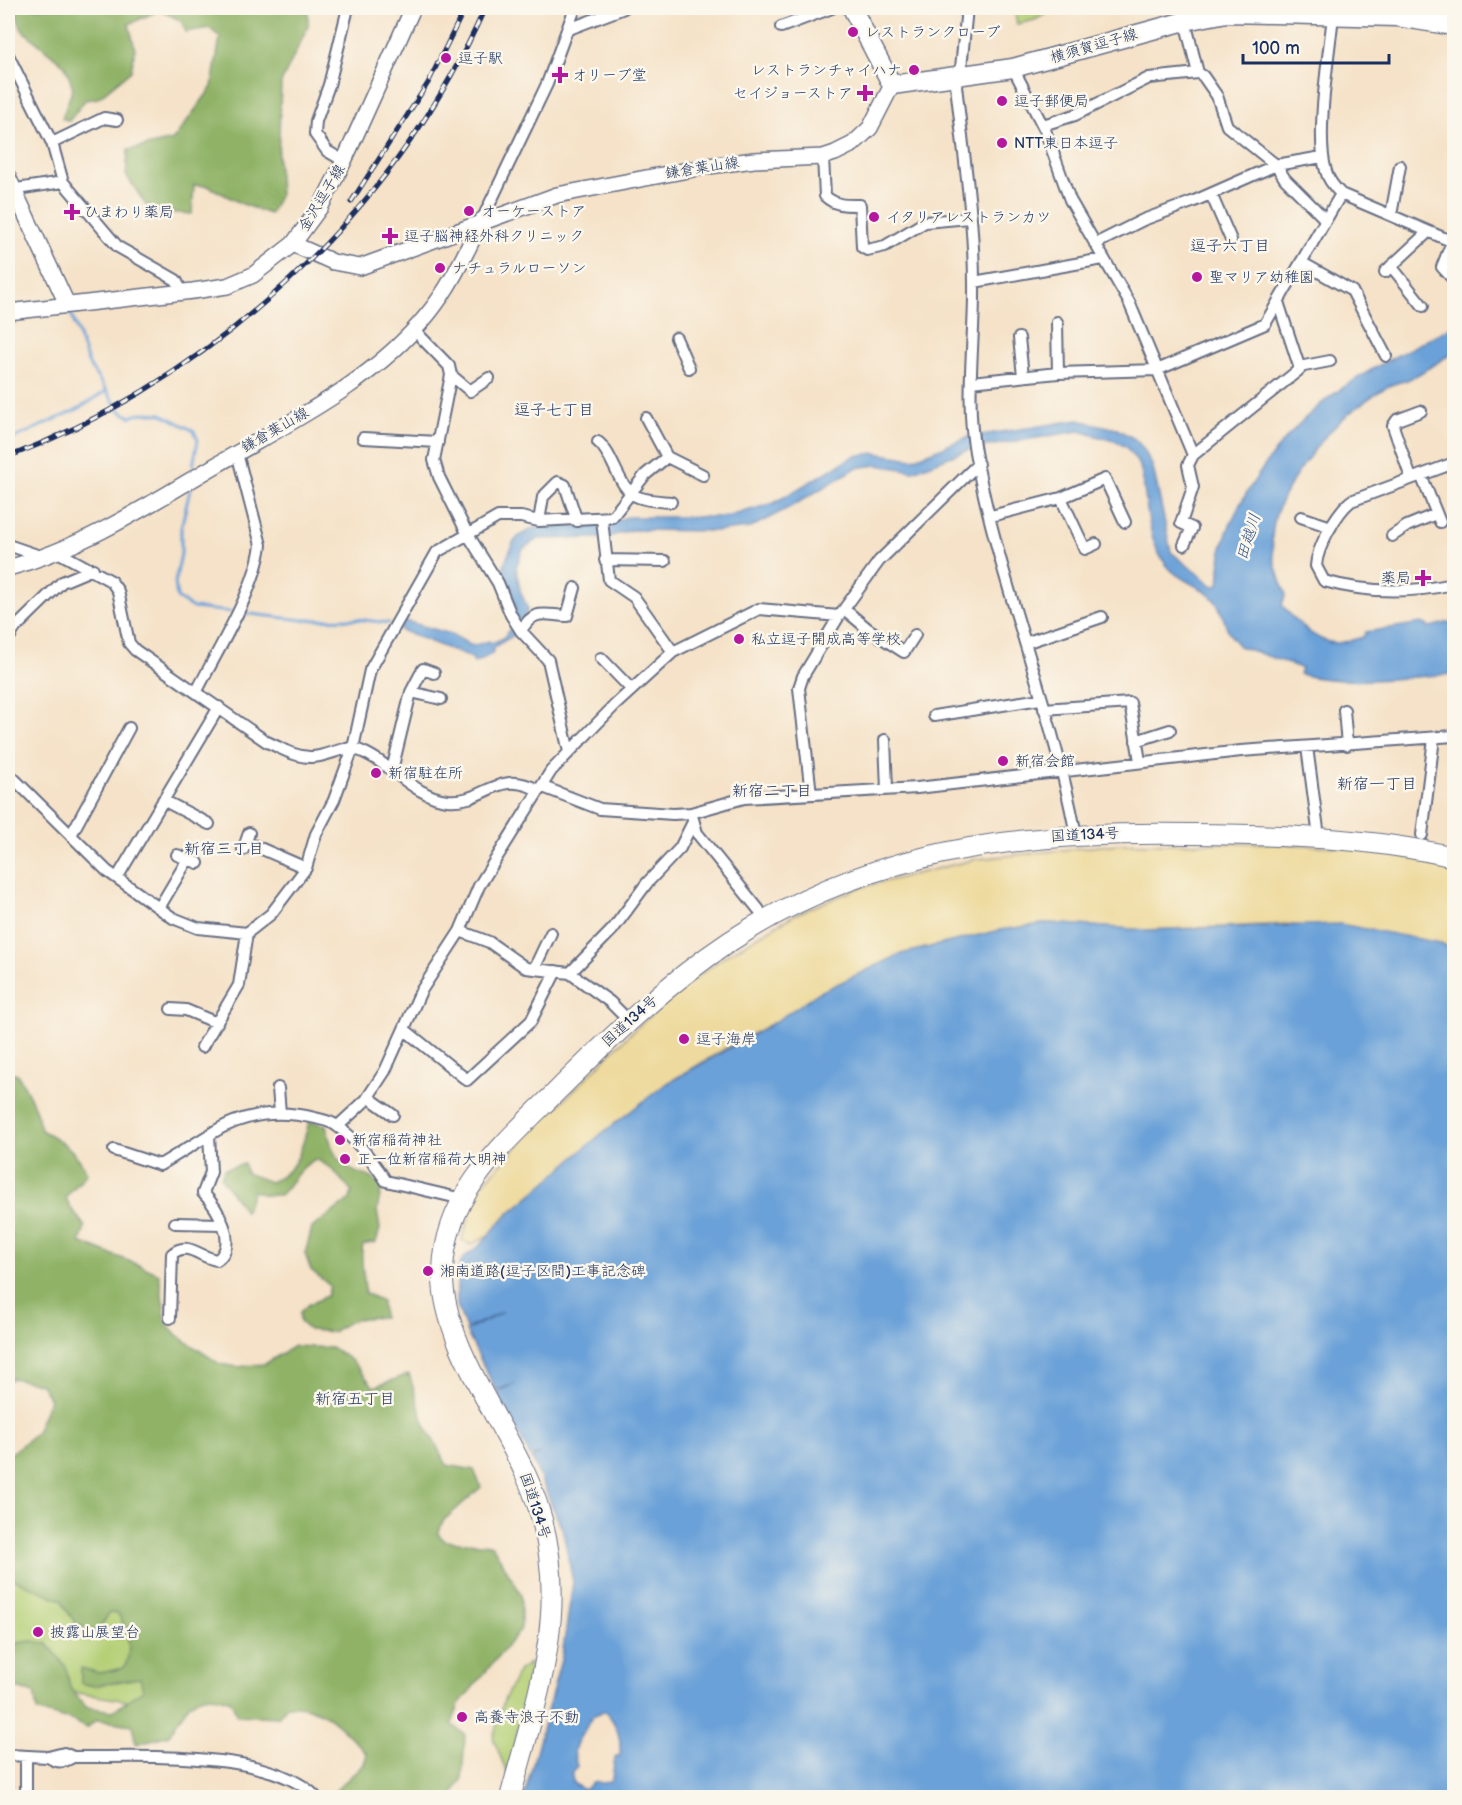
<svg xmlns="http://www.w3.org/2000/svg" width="1462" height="1805" font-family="'Balsamiq Sans','Klee One',sans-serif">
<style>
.green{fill:#b4cf75;stroke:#687f6a;stroke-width:1.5}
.forest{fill:#8fb266;stroke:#557062;stroke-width:1.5}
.sand{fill:#eeda9e;stroke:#84847e;stroke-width:1.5}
.water{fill:#6aa1d8;stroke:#42689b;stroke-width:1.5;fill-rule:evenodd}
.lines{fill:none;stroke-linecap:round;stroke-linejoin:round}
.stream{stroke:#6aa1d8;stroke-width:3}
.street-casing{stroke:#676e83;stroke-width:14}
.secondary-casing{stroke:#676e83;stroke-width:18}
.primary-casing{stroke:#676e83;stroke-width:21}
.highway-casing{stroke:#676e83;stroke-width:22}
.street{stroke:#fff;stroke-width:10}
.secondary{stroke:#fff;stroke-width:15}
.primary{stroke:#fff;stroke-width:18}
.highway{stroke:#fff;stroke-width:20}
.rail-casing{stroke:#1b2f5e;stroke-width:5}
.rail{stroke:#fbf7ec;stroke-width:3;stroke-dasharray:9;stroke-linecap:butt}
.poi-dot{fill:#b5179e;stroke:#fbf7ec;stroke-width:2}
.labels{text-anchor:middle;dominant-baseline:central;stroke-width:5;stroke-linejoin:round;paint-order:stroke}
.poi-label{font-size:15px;fill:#1b2f5e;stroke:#fbf7ec;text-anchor:start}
.street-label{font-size:15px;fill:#1b2f5e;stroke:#fbf7ec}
.neighbourhood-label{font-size:16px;fill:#1b2f5e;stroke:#fbf7ec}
.water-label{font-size:16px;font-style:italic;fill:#375789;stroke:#fbf7ec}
</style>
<rect width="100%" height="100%" fill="#fbf7ec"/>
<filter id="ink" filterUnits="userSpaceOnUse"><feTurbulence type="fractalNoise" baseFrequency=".0167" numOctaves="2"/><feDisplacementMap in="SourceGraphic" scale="12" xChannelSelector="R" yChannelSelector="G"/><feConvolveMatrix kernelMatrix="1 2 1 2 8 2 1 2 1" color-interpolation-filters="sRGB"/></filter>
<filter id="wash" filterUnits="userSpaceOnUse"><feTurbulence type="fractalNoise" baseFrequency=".008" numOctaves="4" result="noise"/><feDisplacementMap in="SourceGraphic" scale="24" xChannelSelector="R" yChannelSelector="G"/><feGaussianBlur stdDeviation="1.35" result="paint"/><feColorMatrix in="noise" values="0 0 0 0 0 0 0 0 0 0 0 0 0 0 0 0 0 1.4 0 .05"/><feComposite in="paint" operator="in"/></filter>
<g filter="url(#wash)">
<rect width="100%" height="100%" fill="#f5e2c8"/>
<path class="green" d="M1014 8H1055V9L1035 20 1017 24Z
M8 1557 157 1629 146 1704 40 1687 8 1672Z
M530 1663 522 1715 507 1773 493 1738 504 1700 519 1670Z"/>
<path class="forest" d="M14 8H308V26L281 83 278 160 280 194 270 214 240 203 208 186 194 185 192 214 150 211 126 175 128 150 173 140 212 87 220 37 209 28 186 32 181 21 160 10 129 24 135 49 131 71 98 98 85 100 69 121 62 118 73 88 65 66 22 30Z
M8 1071 17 1074C29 1092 37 1109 41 1130 62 1141 77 1151 87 1173L66 1197C69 1210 78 1215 85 1227L80 1242C107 1254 133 1261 159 1274L166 1323 177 1335 220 1364 238 1367 265 1364 294 1346 333 1348 352 1361 374 1387 409 1374 424 1423 447 1465 474 1470 481 1487 443 1521 438 1534 445 1541 492 1545 521 1594V1629L459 1704 452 1724 465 1735 462 1780 451 1797H335L333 1793 364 1764 367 1754C344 1730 323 1703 287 1706L278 1717 237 1715 231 1701C195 1686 187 1707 169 1735L136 1744 132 1725 97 1720 87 1728 74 1721 37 1711 34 1693 8 1686V1644L32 1641 48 1644 66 1667 70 1688 86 1707 113 1711 143 1690 140 1678 93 1686 81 1683V1668L100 1673 124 1668C133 1650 128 1630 118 1614L109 1613 98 1632C77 1628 70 1619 62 1600L8 1577V1456L35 1434 50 1399 41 1384 12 1378 8 1382Z
M309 1122 326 1125C330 1141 333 1159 348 1168 360 1176 370 1173 382 1186L377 1210 380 1229 376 1242 363 1245C359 1258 365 1278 365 1293L382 1301 383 1318C362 1316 350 1319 333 1332L309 1330 300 1322V1312L308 1305 327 1296 330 1286 311 1270 305 1254 312 1228 350 1199 352 1192 331 1168 316 1159C301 1165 292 1183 280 1195H266L253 1191 245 1212 221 1178 224 1169 244 1164 246 1173 270 1182C299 1171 301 1149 309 1122Z"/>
<path class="sand" d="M1265 843 1358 848 1454 866V950L1441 943 1286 924 1146 930 1050 923 1000 930 901 954 726 1048 666 1084 505 1216 490 1234 471 1245 462 1240 478 1189 511 1153 634 1030 683 988 725 956 794 915 859 888 977 859 1120 844Z"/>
<path class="water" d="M1454 326V352C1439 361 1423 373 1407 380 1403 382 1398 382 1394 384 1380 389 1367 400 1355 409 1327 429 1277 492 1273 528 1270 551 1276 573 1286 594L1282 605C1295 621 1314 641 1335 643 1343 643 1355 639 1363 637L1366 632 1422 623 1430 627 1454 621V674C1403 677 1350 687 1299 674L1301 668 1239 646C1223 630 1225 614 1216 602 1206 588 1185 583 1172 571 1145 547 1148 498 1140 466L1126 447 1117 442 1079 431 970 449 913 471 877 465 856 468 794 505 750 528 720 531 631 530 605 538 538 539 523 549 516 567 520 590 528 609 516 634 494 647 492 654 474 663 472 658 400 630 402 620 451 634 472 646 489 641 492 643 503 638 512 627 511 621 516 611 509 586 504 585V565L513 543 519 536 533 528 607 524 627 517H726L774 503 854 456 875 453 913 459 968 437 1078 420 1117 429 1135 439 1143 448 1153 467 1171 552 1213 586 1219 585C1221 572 1219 561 1222 548 1228 525 1240 503 1253 483 1308 395 1366 372 1454 326Z
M1050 923 1146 930 1340 924 1441 943 1454 950V1797H524L562 1656 573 1582 563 1531 532 1458 540 1454 530 1456 497 1392 515 1384 496 1390 466 1331 503 1312 466 1329 457 1305V1272L463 1258 479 1246 503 1219 601 1134 666 1084 770 1025 818 993 901 954 1000 930ZM605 1711C618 1725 621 1738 620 1756H616C612 1764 615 1771 611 1781L604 1783 594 1782 584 1790 573 1783 572 1775 577 1766C572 1752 574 1746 582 1734 590 1724 588 1715 605 1711Z"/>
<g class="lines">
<path class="stream" d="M70 311 89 365 120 411 131 417 142 413 162 414 194 431 198 440 193 465
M8 441 76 410 107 391
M190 490 181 528V554L175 582 177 598 193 608 232 612
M241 613 303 620 356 619 389 623"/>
</g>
</g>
<g filter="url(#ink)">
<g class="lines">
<defs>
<path id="street" d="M967 8 961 68 955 76C962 144 974 215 974 284 975 339 965 397 975 452 998 578 1049 699 1074 825
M1186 8 1190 20
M1333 16C1329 54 1315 137 1326 171 1328 180 1334 187 1341 194L1453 242
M1185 21 1198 73 1203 76 1217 96 1227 126 1276 165 1285 179 1325 219
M1431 21V8
M781 27 832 8
M569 29 624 8
M8 55 52 143 63 182 118 247 176 280 182 292
M1013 68 1045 130 1070 200 1129 302 1193 455
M1043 125 1075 115 1149 78 1198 73
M52 143 104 118 117 120
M823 157 825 196C836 206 845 205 860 205L862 247 867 250 885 246 925 222 969 218
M344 161 327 151 315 134 316 121 329 85 348 8
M10 190 63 182
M1211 194 1231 240
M1391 215 1400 166
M482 220 547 84 575 8
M1454 237 1442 267 1454 280
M1095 244 1143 220 1192 202 1276 165 1322 157
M1301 262 1352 291 1386 356
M1391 266 1423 306
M1385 272 1428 232
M974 282 1103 259
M1057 322 1058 373
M414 330 449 366 451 375 434 460 439 477 467 533 498 583 511 615 521 631 548 660 569 752
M676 338 689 368
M1019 338 1023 376
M1299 367 1330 361
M451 375 470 391 489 378
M971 382 1058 373 1157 370 1265 324 1341 194
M646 418 667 457 703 475
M363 438 438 442
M598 442C614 454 618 490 638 497 648 501 661 501 671 502
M1454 463 1351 501C1337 512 1317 547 1316 566L1324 581C1366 593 1411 593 1454 584
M1421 475 1440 522
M1411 478 1393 426 1397 420 1421 411
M1061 498 1105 479 1125 522
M991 516 1061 498 1085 549 1096 544
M1301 517 1331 527
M539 521 543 497 558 482 565 485 577 521
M1392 536 1407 526 1436 514
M8 545 43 557
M1184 545 1192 528 1181 523 1193 487 1188 465 1193 455 1300 369 1278 302
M58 552 111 581 118 591 129 643 135 650 267 742C281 748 295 757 310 757 324 758 342 746 355 749 388 759 412 796 447 800 485 804 496 768 538 790
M605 560 665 561
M844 609 868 629 904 652 915 635
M521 631C534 608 544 615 567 616L575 588
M8 639 15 628 62 582 93 569
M1025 643 1102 617
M673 652 759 609 839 616
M601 658 631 689
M197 691C218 649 255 591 261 545L237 453
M411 692 441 699
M1044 709 1130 703 1140 761
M1344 710 1347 745
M934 716 1040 699
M885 740 887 789
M1136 741 1170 730
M1307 747 1319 837
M392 770 411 692 423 669 434 673
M8 773 107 871 173 918 198 928 247 933 271 914 306 868 316 834 334 800 353 748 370 670 437 552 498 517H521L539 521 612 517 645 475 667 457
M543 787 600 809 673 814 691 813 744 798 917 788 1241 751 1454 736
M811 794 799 688 803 676 839 616 879 561 978 464
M163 800 209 824
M693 819 697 833 759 910
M71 835 129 728
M1422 835 1434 738
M246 842 306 868
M243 850 249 833
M177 855 198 863
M117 878 219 707
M159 908 188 859
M460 931 489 942 526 968 570 973 610 1002 621 1013
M534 969 551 933
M570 973 613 929 647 883 680 848 693 822
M171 1009 186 1010 217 1023
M405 1030 467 1080 531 1021 556 971
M202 1047 239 985 247 933
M278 1088 280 1113
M368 1097 393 1115
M338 1126 366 1100 385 1071 421 991 460 931 479 886 551 771 615 705 673 652 634 597 609 580 602 520
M114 1150 160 1165 209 1135
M175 1223 222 1224
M170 1318 172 1254C188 1240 200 1258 217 1260 239 1244 218 1208 203 1193L211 1172 209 1135C242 1113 277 1109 315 1118 323 1120 331 1121 337 1126 356 1139 373 1161 386 1181L454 1197
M8 1755 48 1757 64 1753 73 1757C137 1758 271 1748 317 1798
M26 1757V1798
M48 1757C58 1763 63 1763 73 1757"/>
<path id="secondary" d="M8 177 67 304
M293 244 333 262 360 267 557 195 709 166 754 160 823 157 835 153 853 144 870 128 892 85
M8 312 193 291 227 286 253 275 293 244 321 206 344 161 413 8
M8 568C85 547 150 504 218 464 292 421 373 382 428 314 451 286 466 252 482 220"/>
<path id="primary" d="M852 8 892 85 1013 68 1185 21 1227 13 1397 17 1454 26"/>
<path id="highway" d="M510 1798C541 1683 578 1588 525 1473 498 1414 440 1336 443 1271 445 1192 505 1143 557 1091 611 1037 666 984 729 942 872 847 1026 831 1192 834 1281 835 1368 837 1454 857"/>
</defs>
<use href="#street" class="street-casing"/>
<use href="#secondary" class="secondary-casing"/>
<use href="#primary" class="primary-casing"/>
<use href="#highway" class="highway-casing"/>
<use href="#street" class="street"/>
<use href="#secondary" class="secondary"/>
<use href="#primary" class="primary"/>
<use href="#highway" class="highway"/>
<defs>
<path id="rail" d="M351 202 428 83 465 8
M8 457C215 378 395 211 485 8"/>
</defs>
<use href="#rail" class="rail-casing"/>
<use href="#rail" class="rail"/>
</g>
</g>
<g class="poi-dot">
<circle cx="853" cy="32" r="6"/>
<circle cx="446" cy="58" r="6"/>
<circle cx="914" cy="70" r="6"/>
<path d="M557 66h6v6h6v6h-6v6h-6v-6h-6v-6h6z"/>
<path d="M862 84h6v6h6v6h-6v6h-6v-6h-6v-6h6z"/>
<circle cx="1002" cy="101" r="6"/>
<circle cx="1002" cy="143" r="6"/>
<circle cx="469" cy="211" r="6"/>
<path d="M69 203h6v6h6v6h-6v6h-6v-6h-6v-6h6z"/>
<circle cx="874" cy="217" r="6"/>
<path d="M387 227h6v6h6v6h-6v6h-6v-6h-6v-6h6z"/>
<circle cx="440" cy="268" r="6"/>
<circle cx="1197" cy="277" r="6"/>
<path d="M1420 569h6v6h6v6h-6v6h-6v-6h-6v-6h6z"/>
<circle cx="739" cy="639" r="6"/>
<circle cx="1003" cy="761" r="6"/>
<circle cx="376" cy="773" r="6"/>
<circle cx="684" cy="1039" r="6"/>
<circle cx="340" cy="1140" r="6"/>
<circle cx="345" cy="1159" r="6"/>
<circle cx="428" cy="1271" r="6"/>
<circle cx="38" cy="1632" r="6"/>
<circle cx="462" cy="1717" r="6"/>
</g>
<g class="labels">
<g class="poi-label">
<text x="865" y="32">レストランクローブ</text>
<text x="458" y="58">逗子駅</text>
<text x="902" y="70" text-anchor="end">レストランチャイハナ</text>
<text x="572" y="75">オリーブ堂</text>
<text x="853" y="93" text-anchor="end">セイジョーストア</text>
<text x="1014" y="101">逗子郵便局</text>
<text x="1014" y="143">NTT東日本逗子</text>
<text x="481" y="211">オーケーストア</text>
<text x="84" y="212">ひまわり薬局</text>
<text x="886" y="217">イタリアレストランカツ</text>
<text x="404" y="236">逗子脳神経外科クリニック</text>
<text x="452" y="268">ナチュラルローソン</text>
<text x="1209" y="277">聖マリア幼稚園</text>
<text x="1411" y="578" text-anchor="end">薬局</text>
<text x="751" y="639">私立逗子開成高等学校</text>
<text x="1015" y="761">新宿会館</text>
<text x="388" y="773">新宿駐在所</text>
<text x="696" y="1039">逗子海岸</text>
<text x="352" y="1140">新宿稲荷神社</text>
<text x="357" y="1159">正一位新宿稲荷大明神</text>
<text x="440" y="1271">湘南道路(逗子区間)工事記念碑</text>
<text x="50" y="1632">披露山展望台</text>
<text x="474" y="1717">高養寺浪子不動</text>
</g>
<g class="street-label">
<text transform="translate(1094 46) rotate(-16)">横須賀逗子線</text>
<text transform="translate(702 168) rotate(-9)">鎌倉葉山線</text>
<text transform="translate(322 198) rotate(-59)">金沢逗子線</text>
<text transform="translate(275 430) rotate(-30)">鎌倉葉山線</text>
<text transform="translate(1085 835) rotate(-3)">国道134号</text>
<text transform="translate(630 1021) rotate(-42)">国道134号</text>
<text transform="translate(535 1506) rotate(72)">国道134号</text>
</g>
<g class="neighbourhood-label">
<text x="1230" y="246">逗子六丁目</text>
<text x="554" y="410">逗子七丁目</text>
<text x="1377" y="784">新宿一丁目</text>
<text x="772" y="791">新宿二丁目</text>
<text x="224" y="849">新宿三丁目</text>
<text x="355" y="1399">新宿五丁目</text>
</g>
<g class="water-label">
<text transform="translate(1249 537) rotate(-73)">田越川</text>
</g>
</g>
<rect width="1462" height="1805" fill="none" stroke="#fbf7ec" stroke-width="30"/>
<path d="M1243 54v9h146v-9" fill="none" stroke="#1b2f5e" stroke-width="3"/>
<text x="1252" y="54" font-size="18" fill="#1b2f5e" stroke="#fbf7ec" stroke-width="4.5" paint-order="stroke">100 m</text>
</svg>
